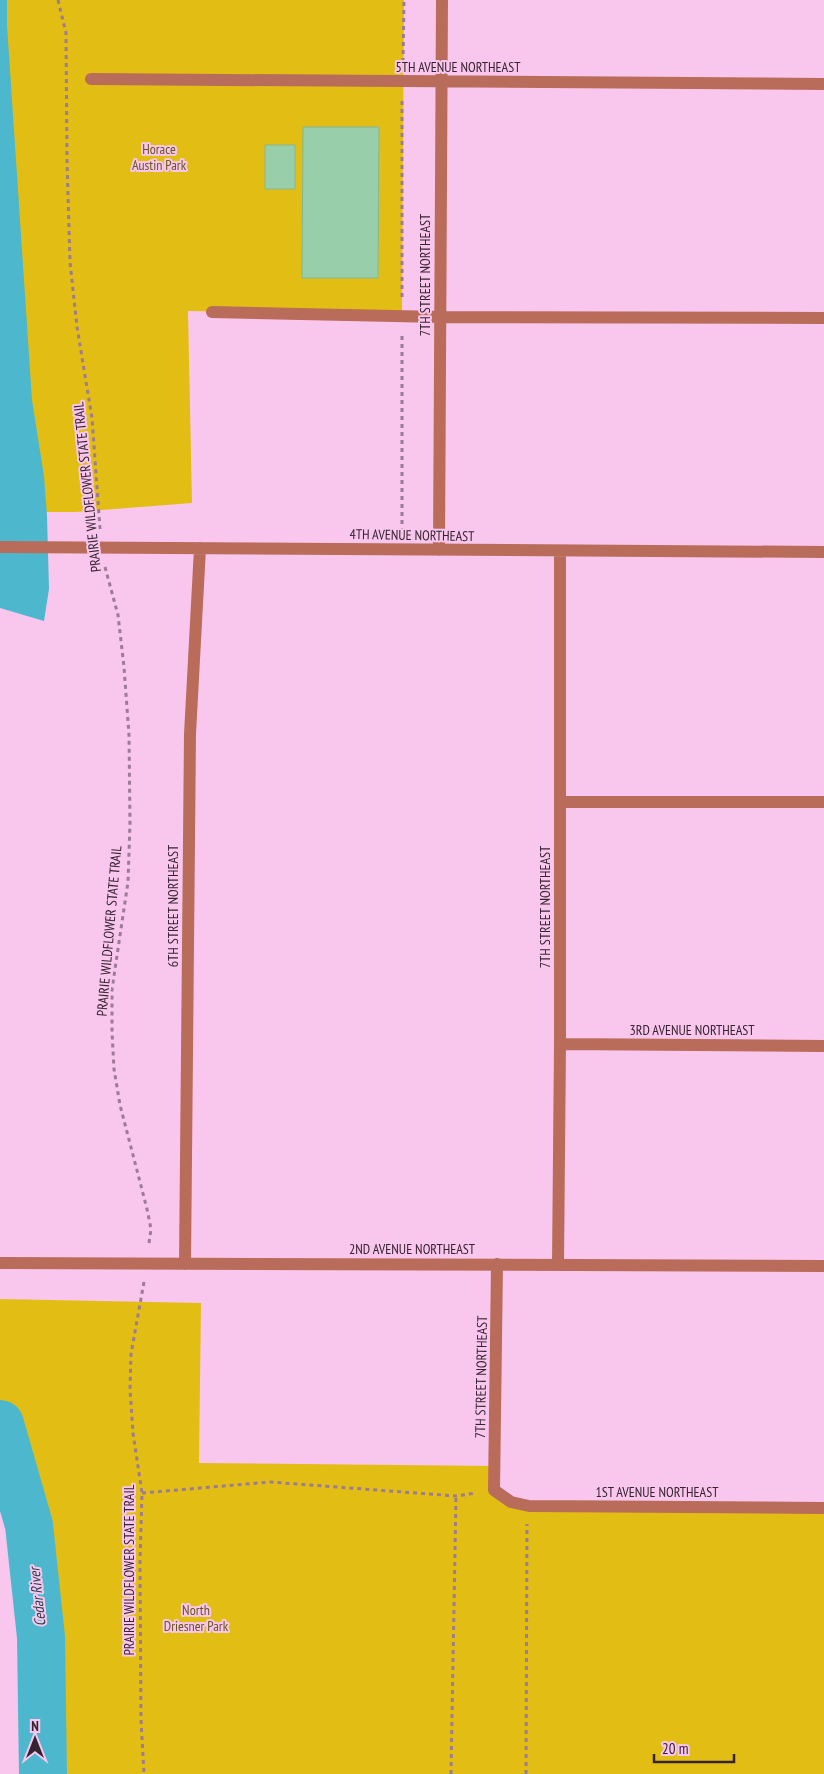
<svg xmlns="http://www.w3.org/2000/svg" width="824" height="1774" font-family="'PT Sans Narrow',sans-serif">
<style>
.green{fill:#e2be15}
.water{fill:#4db7ce}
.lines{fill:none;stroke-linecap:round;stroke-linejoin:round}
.river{stroke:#4db7ce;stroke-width:48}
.building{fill:#99ceaa;stroke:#83b794}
.path{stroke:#9d7a95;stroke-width:3;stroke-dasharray:4 4;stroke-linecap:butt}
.minor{stroke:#b96c59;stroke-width:12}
.labels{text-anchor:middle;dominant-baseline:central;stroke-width:4;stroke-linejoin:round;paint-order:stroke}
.street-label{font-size:14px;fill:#362331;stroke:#f9c7ed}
.park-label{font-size:14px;fill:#66561b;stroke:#f9c7ed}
.water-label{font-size:15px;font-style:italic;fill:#1e3e46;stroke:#f9c7ed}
</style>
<rect width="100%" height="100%" fill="#f9c7ed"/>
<path class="green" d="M0 0H404L402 315 188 311 192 503 76 512H0Z
M0 1299 201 1303 199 1463 495 1466 494 1490 511 1502 824 1509V1774H43L41 1637 29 1525 0 1424Z"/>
<path class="water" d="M0 0H7V25L32 400 44 476 47 516 49 589 44 621 0 608Z"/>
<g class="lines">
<path class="river" d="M0 1424 29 1525 41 1637 43 1774"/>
</g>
<path class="building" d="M303 127H379L378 278H302Z
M265 145H295V189H265Z"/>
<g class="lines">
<path class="path" d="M58 0 66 33 67 161 70 262 77 327 92 418 100 529
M403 62 404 0
M402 101V297
M402 336V529
M105 567 118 615 124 667 129 735 130 823 128 882 112 989V1032L114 1069 120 1105 147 1209 151 1229 149 1243
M144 1282 131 1354 130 1389 133 1433 142 1493 140 1561 141 1720 144 1774
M142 1493 270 1482 456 1496 476 1493
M451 1774 456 1496
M526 1774 527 1524"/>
<path class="minor" d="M91 79 824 84
M212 312 440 317 824 318
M0 547 824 552
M439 550 442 0
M560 802H824
M560 1044 824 1046
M0 1263 824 1266
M185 1264 190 734 200 548
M497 1264 494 1490 511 1502 529 1506 824 1508
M558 1264 560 1044V551"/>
</g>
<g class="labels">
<g class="street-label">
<text x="458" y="67">5TH AVENUE NORTHEAST</text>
<text transform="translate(425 275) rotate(-90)">7TH STREET NORTHEAST</text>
<text transform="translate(87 487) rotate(-96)">PRAIRIE WILDFLOWER STATE TRAIL</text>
<text transform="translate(412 535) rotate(1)">4TH AVENUE NORTHEAST</text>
<text transform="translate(173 906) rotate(-90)">6TH STREET NORTHEAST</text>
<text transform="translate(545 907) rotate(-90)">7TH STREET NORTHEAST</text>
<text transform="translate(109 931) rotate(-85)">PRAIRIE WILDFLOWER STATE TRAIL</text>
<text x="692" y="1030">3RD AVENUE NORTHEAST</text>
<text x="412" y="1249">2ND AVENUE NORTHEAST</text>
<text transform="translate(481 1377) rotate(-89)">7TH STREET NORTHEAST</text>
<text x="657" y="1492">1ST AVENUE NORTHEAST</text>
<text transform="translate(129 1570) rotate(-90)">PRAIRIE WILDFLOWER STATE TRAIL</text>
</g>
<g class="park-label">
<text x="159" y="149">Horace<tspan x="159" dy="16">Austin Park</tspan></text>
<text x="196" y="1610">North<tspan x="196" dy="16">Driesner Park</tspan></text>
</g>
<g class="water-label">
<text transform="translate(37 1597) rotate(-96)">Cedar River</text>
</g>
</g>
<g transform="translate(35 1739)" stroke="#f9c7ed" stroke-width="4" paint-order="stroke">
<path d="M0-4L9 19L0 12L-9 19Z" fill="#362331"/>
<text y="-8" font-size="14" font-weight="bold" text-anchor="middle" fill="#362331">N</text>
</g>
<path d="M654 1754v8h80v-8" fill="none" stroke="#362331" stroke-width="2.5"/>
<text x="662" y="1754" font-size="15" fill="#362331" stroke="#f9c7ed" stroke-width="4" paint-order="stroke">20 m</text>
</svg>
